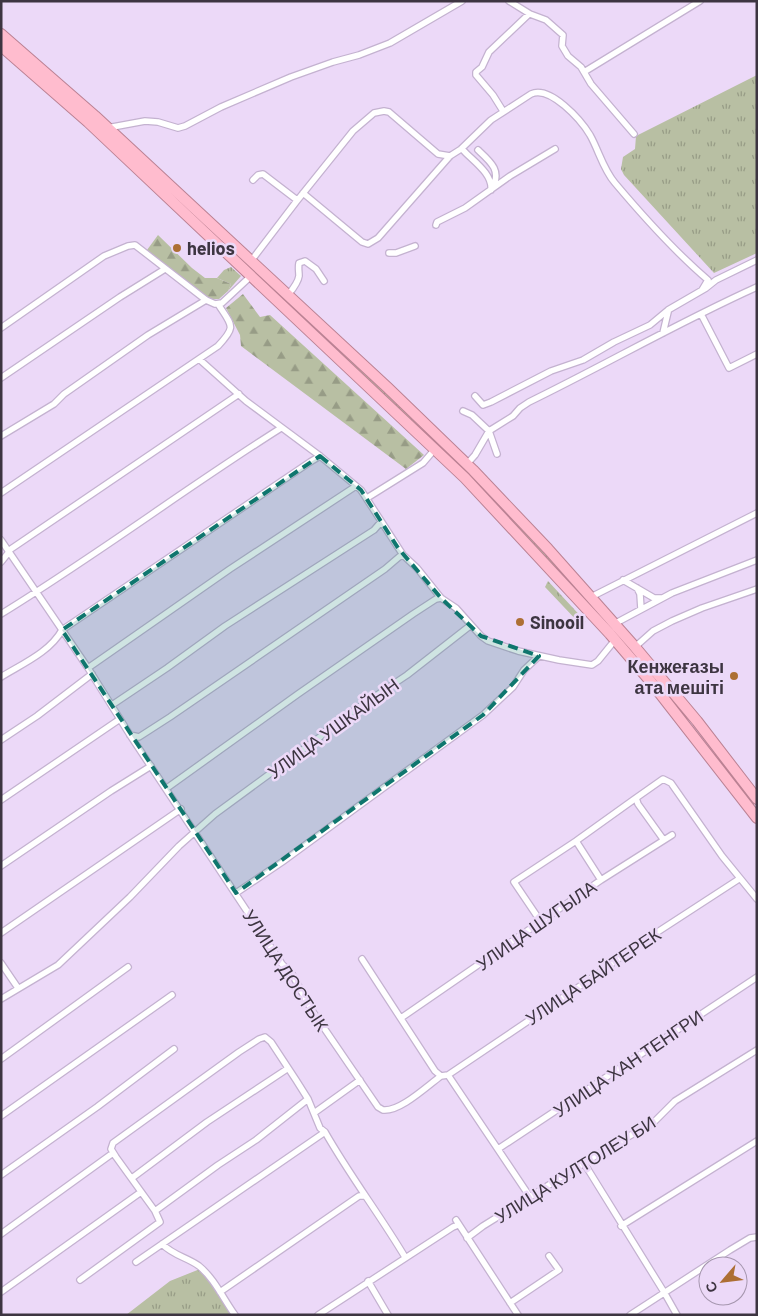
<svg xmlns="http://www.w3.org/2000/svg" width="758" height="1316" font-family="Barlow,sans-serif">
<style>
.grass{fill:url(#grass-tufts)}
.forest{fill:url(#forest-firs)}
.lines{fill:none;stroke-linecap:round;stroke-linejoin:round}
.minor-casing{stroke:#c4b2d0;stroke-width:8}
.trunk-casing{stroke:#bb8294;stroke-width:12}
.minor{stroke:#fff;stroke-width:5.5}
.trunk{stroke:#ffbcce;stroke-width:10}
.marked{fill:#0f766e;fill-opacity:0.2;stroke:#0f766e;stroke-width:4;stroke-dasharray:10 6;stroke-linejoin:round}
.poi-dot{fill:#ad6f34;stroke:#ecd9f8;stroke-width:2}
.labels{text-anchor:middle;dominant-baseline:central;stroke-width:5;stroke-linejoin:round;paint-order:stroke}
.poi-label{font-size:18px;font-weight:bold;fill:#3d3541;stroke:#ecd9f8;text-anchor:start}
.street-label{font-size:18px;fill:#3d3541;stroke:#ecd9f8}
</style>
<defs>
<pattern id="grass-tufts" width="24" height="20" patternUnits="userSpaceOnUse" patternTransform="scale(1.25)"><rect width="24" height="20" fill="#b8bfa3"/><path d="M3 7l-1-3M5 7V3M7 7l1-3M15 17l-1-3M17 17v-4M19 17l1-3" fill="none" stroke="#979c86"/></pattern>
<pattern id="forest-firs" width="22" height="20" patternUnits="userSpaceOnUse" patternTransform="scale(1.25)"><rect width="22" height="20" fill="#b8bfa3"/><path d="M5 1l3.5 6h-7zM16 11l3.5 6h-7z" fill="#979c86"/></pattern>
</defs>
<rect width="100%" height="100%" fill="#ecd9f8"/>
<path class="grass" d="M757 75V253L714 273 624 175 621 169 623 157 635 149 636 136Z
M231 267 241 276 228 291 231 284 217 278 224 270Z
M254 268 362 370 514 519 595 610 461 471 251 271Z
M548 581 586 622 580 624 545 587Z
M200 1269 234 1315H126L170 1281Z"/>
<path class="forest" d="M158 235 192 268 205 278H217L231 284 228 291 219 299H209L147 250Z
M243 294 260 317 270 315 424 455 406 469 241 346 240 335 226 308Z"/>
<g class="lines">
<defs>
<path id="minor" d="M509 1 530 14 546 20 563 35 562 46 568 56 581 67 591 84 634 134
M584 72 700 1
M503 111 493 95 476 75V72L482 67 489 52 529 14
M107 128 145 121 158 122 178 128 185 126 221 107 291 77 333 62 359 55 390 43 462 1
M478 150C491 162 502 171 492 188
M464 151C473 161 493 174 491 190
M253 180 258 175 263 174 297 200
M303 193 362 242 368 244 378 238 450 156 461 149 491 120 531 94C550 85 581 120 590 135 599 151 603 169 615 183 642 215 675 252 708 280L702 290
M436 225 437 222 465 208 510 176 555 149
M389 253H396L415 246
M251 261 296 202 353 131 374 113 384 111 389 112 438 154 450 156
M288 295C292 290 298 283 299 276 299 271 298 268 299 263L305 261 316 269 324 281
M701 314 729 368 757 354
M1 328 104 256 128 246 135 245 206 300 215 304 222 303 251 276
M663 333 668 312
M199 359 246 401 320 456 361 490 403 555 417 568 441 598 456 608 481 636 488 641 518 651 559 660 592 665 598 661 615 640
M1 378 120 297 165 269
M475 396 483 405 491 402 551 371 583 360 614 342 650 325 668 310 706 288 716 280 757 260
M463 411 472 415 489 431 497 454
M1 436 54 404 64 394 148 335 206 300
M467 464 475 455 489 431 513 416 520 408 529 402C605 365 679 322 757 287
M1 493 218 346C237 326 232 326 218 304
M367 498 423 463 435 449
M1 540 88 668 130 735 282 964 292 974 311 1009 378 1107 383 1110C400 1112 427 1086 441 1076L448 1075 589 980 636 946 739 879
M8 551 239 394
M1 562 9 552
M623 580 654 598H661
M637 588 640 594 641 609
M591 597 757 513
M1 614C97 555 186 488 281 428
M614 624 672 593 757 560
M635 647 653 631 672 621 702 608 757 589
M88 668 230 569 356 486
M1 677C22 664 50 652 62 630L310 462 320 456
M112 705 167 668 225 626 374 530 381 522
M130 735 139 737 170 717 385 569 399 557 403 555
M1 740 37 716 92 674
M167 788 298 694 413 614 436 599 441 598
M1 800 120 719
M663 839 638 804 636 798 663 779 671 783 722 856 757 899
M576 841 601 880
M1 866 111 791 151 766
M236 893 282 862 483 715 513 687 524 670 539 656
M541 922 514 882 576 841 636 798
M1 933 181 809
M362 959 435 1071 441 1076
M1 963 18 988
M1 999 58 965 130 897 179 846 215 814 320 737 331 726 407 675 471 625
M401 1018 601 880 672 835
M1 1059 128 967
M448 1075 530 1197
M314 1113 360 1080
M1 1116 172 995
M498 1149 757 977
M584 1163 664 1292 677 1315
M1 1175 97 1107 174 1049
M132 1178 207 1122 287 1069
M155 1211 218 1165 256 1140 308 1099
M456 1220 518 1315
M621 1226 757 1141
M1 1234 113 1153
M467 1238 483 1226 613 1145 653 1123 675 1101 757 1050
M162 1244C174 1256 187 1257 199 1266 214 1278 224 1300 235 1315
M136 1262 325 1132
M80 1280 160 1222 155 1211 116 1157 111 1149 113 1143 239 1052 259 1039 265 1037 271 1042 296 1080 308 1099 320 1128 325 1132C350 1176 380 1215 405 1257
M368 1281 388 1315
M1 1292 141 1192
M220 1292 359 1196H365
M510 1303 559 1270 549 1256
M318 1315 453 1227 458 1225
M630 1315 730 1250 750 1238 757 1237"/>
<path id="trunk" d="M1 34 95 116 388 388 473 470 548 549 635 647 697 721 757 799
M1 46 88 122 465 478 610 634 651 682 757 818"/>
</defs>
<use href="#minor" class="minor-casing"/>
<use href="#trunk" class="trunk-casing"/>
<use href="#minor" class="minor"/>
<use href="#trunk" class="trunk"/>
</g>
<path class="marked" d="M320 456 361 490 398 548 441 598 481 636 539 656 483 715 236 893 62 630Z"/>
<g class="poi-dot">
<circle cx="177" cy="248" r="5"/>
<circle cx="520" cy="622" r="5"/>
<circle cx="734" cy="676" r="5"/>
</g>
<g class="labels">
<g class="poi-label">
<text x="187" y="248">helios</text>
<text x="530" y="622">Sinooil</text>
<text x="724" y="666" text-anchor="end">Кенжеғазы<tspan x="724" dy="21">ата мешіті</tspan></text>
</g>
<g class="street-label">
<text transform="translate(333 728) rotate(-36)">УЛИЦА УШКАЙЫН</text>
<text transform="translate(536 925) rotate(-35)">УЛИЦА ШУГЫЛА</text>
<text transform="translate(286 970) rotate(57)">УЛИЦА ДОСТЫК</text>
<text transform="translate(593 976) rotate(-34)">УЛИЦА БАЙТЕРЕК</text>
<text transform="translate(628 1063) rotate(-34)">УЛИЦА ХАН ТЕНГРИ</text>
<text transform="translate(575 1169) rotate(-32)">УЛИЦА КУЛТОЛЕУ БИ</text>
</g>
</g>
<rect width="758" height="1316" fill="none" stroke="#3d3541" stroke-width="5"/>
<g transform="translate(723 1281) rotate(242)"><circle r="24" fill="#ecd9f8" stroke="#a697af"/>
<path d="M0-4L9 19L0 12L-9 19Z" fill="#ad6f34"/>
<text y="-8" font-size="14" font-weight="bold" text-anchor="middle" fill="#3d3541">С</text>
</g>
</svg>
